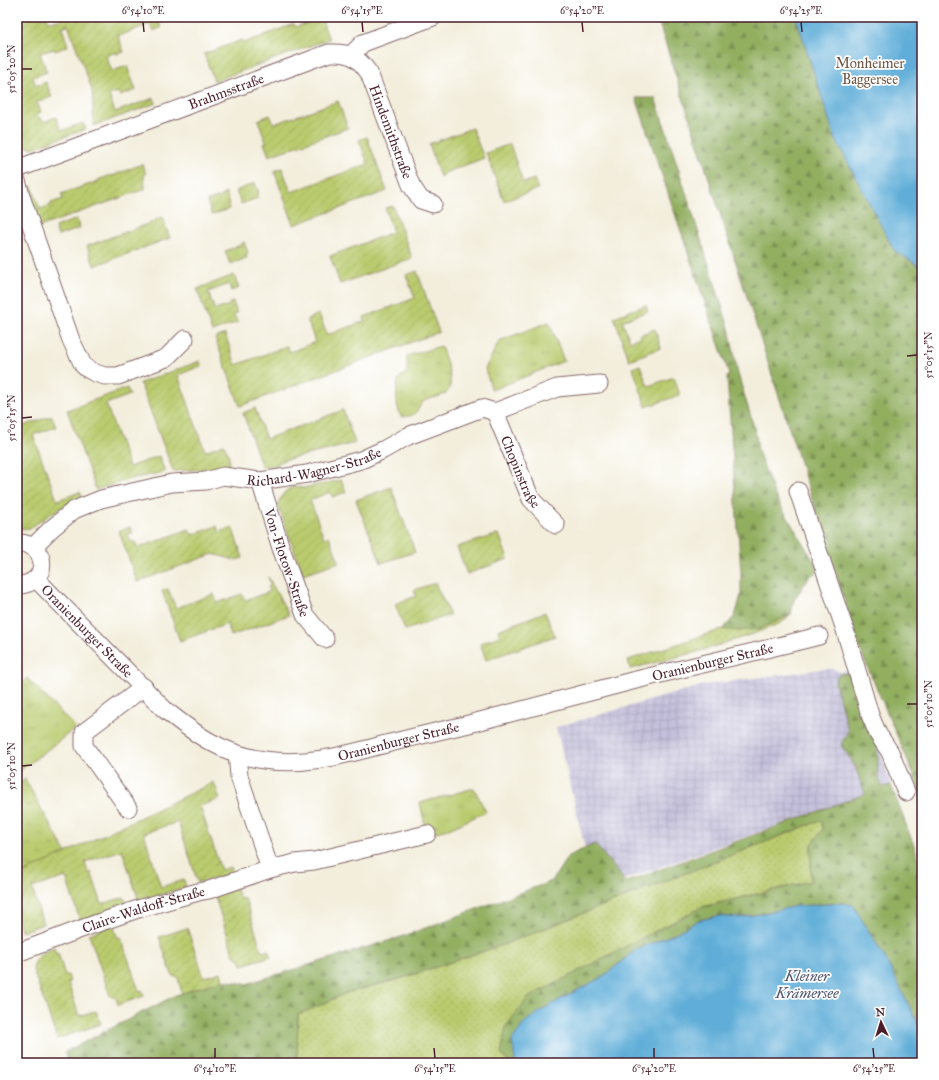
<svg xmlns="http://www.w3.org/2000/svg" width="939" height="1080" font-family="'IM FELL Great Primer',serif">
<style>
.industrial{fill:url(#industrial-grid)}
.grass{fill:url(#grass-dots);stroke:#82754c}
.forest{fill:url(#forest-firs);stroke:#6e6746}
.park{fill:url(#park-tufts);stroke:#82754c}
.garden{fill:url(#garden-furrows);stroke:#82754c}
.water{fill:#5eadd8;stroke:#546682}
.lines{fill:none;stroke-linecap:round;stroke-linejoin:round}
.minor-casing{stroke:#856769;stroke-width:19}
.minor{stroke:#fff;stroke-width:17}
.ticks{fill:none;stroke:#4a1f2b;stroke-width:1.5}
.labels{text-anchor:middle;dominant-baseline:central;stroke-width:3.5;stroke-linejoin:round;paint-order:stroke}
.park-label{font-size:14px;fill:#6b533f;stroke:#fff}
.street-label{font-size:14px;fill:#4a1f2b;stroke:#fff}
.water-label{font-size:15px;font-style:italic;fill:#525870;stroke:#fff}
.neatline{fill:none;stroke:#4a1f2b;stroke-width:1.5}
.ticks-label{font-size:10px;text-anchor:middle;fill:#4a1f2b}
</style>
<defs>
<pattern id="industrial-grid" width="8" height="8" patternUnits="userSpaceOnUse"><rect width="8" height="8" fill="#c4c0db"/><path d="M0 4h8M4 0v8" fill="none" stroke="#aaa5bc"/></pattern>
<pattern id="grass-dots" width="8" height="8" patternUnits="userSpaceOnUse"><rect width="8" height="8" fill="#b9cb6e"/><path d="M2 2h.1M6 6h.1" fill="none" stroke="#a1ae5f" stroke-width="1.8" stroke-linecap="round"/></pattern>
<pattern id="forest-firs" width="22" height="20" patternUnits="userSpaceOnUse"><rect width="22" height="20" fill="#92af61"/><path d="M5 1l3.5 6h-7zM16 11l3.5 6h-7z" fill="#798e50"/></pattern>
<pattern id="park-tufts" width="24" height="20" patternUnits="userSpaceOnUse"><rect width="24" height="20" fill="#b9cb6e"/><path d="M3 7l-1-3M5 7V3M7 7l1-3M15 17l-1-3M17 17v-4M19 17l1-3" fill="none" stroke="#a1ae5f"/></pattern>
<pattern id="garden-furrows" width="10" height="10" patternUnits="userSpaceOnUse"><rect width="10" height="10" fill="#b9cb6e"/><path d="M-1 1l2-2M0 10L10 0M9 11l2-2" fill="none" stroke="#a1ae5f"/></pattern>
</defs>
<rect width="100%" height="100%" fill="#fff"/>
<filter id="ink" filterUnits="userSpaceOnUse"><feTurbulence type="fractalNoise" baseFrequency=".025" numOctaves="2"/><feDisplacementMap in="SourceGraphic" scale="8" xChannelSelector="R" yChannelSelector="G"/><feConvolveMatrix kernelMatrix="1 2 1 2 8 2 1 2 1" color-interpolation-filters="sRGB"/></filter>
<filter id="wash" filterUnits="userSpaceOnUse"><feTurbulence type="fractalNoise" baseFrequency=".012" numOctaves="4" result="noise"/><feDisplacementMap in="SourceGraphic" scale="16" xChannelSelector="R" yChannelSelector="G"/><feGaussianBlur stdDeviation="0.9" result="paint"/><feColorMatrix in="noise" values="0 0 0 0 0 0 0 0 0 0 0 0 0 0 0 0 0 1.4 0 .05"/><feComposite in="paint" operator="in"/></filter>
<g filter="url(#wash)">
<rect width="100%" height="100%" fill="#f3eedc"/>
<path class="industrial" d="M822 669H834L839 672 856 669 891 785 595 890 556 727 704 685Z"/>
<path class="grass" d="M791 614 781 623 753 634 697 652 630 669 628 660 723 629 740 631 762 628Z
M821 820 823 829 811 846V881L702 907 501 1054 509 1063H301L297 1058 298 1015 346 993 403 978 505 944Z"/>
<path class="forest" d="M657 17H796L835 138 894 250 922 268V800L911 768 861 652Z
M636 98H655L667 133 729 328 738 374 756 434 758 451 776 498 819 570 809 577 794 600 791 614 762 628 740 631 723 629 735 616 741 595V572L727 378 729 374Z
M851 673 878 750V774L882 787 891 785 922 867V1031L884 956 853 905 843 903 797 906 740 918 719 916 699 920 672 935 637 949 604 976 550 1005 515 1061 516 1063H509L501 1054 506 1026 528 998 603 958 702 907 811 881V846L823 829 821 820 505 944 403 978 346 993 298 1015 297 1058 301 1063H67L65 1052 176 995 223 980 246 984 401 937 552 881 568 856 595 844 626 882 865 794 855 766 841 745 848 731 835 682 839 674Z"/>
<path class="park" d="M77 219 80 228 58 236 55 227Z
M549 322 564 361 492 390 485 369 499 341Z
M441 346C444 357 458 386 445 394 439 397 431 398 424 401 415 412 418 416 401 417 395 404 396 392 398 379L407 372V356Z
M27 678 76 728 17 773V688Z
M25 779 66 853 17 876V786Z
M474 788 486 812 449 829 427 834 420 803Z"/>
<path class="garden" d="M17 17H48V21L60 20V17H157L161 28 153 31 150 24 118 36 124 52 117 54 116 52 106 56 112 71 127 66 136 90 120 96 118 92 109 95 115 112 154 98 156 103 94 126 92 90 68 25 62 27 68 46 55 51 54 49 40 53 47 72 33 77 36 86 46 82 52 97 37 102 41 112 37 114 39 119 41 118 43 122 56 117 61 131 83 123 86 129 33 148C24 147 20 144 17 136Z
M321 18 329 39 214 81 204 54 242 40 244 43 294 24 296 27Z
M338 101 348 128 269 156 264 143 266 142 258 120 270 115 274 124Z
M472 128 484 158 447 172 440 177 429 144Z
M367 137 387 191 294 225 274 171 282 168 291 192 368 164 359 140Z
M510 144 523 183 534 179 538 189 504 201 486 153Z
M142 164 146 174 144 175 145 189 39 227 27 188 32 186 40 209 51 205V203L63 199 61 194 99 181 98 180 111 175 112 176Z
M255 183 259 193 256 194 258 198 241 204 236 191Z
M226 193 230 204 228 205 229 209 212 215 207 201 223 196V194Z
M393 206 412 258 340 284 330 256 393 232 385 208Z
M162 217 170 238 94 266 87 246 156 221V219Z
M244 242 248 253 246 254 247 258 230 264 225 251 241 245V244Z
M417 271 439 332 240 406 215 338 225 334 236 365 287 346 290 352 315 342 307 319 319 314 327 335 365 321 364 317 415 298 406 275Z
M234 275 239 288 231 291 229 284 208 292 215 310 230 305 229 303 233 302 237 313 234 315 238 322 212 332 197 289Z
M646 305 648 311 622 321 630 341 640 337 639 335 655 329 661 348 629 360 614 317Z
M200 361 201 366 178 375 205 451 224 444 229 456V468L173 471 140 383Z
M640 365 648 386 674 377 680 395 646 407 633 368Z
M127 388 130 395 106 404 129 467 159 456 165 472 130 479 96 490 67 410Z
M255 408 266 439 343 410 355 443 328 450 284 460 276 465 262 467 243 413Z
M52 416 56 427 33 435 57 500 80 492 82 497 60 508 30 528 17 529V428Z
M341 480 346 492 332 497 330 492 310 500 324 538 329 536 339 562 303 574 278 506C281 493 290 483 303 488Z
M391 487 415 552 381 563 356 500Z
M217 526 219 532 232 527 243 558 235 560 213 554 137 582 119 531 130 527 132 533 128 534 131 542H135L138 548 189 529 192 535Z
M499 534 508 559 467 574 457 547Z
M268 577 289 615 231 636 227 624 180 641 162 591 168 589 176 608 214 594 217 603 242 594 245 600 269 592 268 587 271 585Z
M435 583 450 615 405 630 395 604 416 596 414 590Z
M545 612 555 636 486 660 480 643 500 636 498 630Z
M214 782 220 799 200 806 221 870 231 867 233 873 198 883 178 822 144 833 161 887 184 880 186 887 139 901 122 850 85 862 88 873 91 872 102 904 124 897 127 905 80 921 66 877 32 888 43 924 22 932 17 918V876Z
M236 888 240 899 245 898 262 952 268 950 271 956 242 965 240 959 234 956 214 894Z
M113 925 118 938 121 937 139 991 142 990 144 996 118 1005 116 998 110 996 89 934Z
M187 928 204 977 221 972 223 980 182 993 178 978 172 975 159 937Z
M54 947 56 954 58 953 65 975H68L70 981 68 982 79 1016 96 1011 101 1024 57 1039 33 970C34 956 43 952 54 947Z"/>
<path class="water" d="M796 17H922V268L894 250 835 138Z
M843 903 853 905 884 956 922 1031V1063H516L515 1061 512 1040 525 1022 550 1005 604 976 637 949 672 935 699 920 719 916 740 918 797 906Z"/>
</g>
<g filter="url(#ink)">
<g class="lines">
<defs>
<g id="minor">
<path d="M351 55 363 43 433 17"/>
<path id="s1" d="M17 169 329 53C349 52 357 56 369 73L411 185 421 200 433 204"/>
<path d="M17 181 22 199 71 340 83 365 86 368 95 373 105 376H118L166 358 185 339"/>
<path id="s2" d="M495 412 531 499 556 525"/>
<path id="s3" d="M260 481 281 548 305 615 325 639"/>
<path d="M798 491 845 630 870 715 878 734 890 752 906 792"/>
<path d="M17 543C50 542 50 586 17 585"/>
<path id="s4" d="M33 547 51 529 74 510 101 499 172 483 206 481 223 476 260 481 307 474 361 460 383 450 408 436 482 408 495 412 557 388 599 384"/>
<path id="s5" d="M36 579 164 709C195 734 222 754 264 760 306 766 341 756 382 745 410 738 438 731 465 725 520 711 574 696 628 682 692 666 756 652 819 636"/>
<path d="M237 754 239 776 270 869"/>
<path d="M128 808 84 746V732L144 687"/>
<path id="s6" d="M17 953 81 929 138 909 198 892 209 890 270 869 295 863 314 861 427 834"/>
</g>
</defs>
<use href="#minor" class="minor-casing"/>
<use href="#minor" class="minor"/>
</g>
</g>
<path class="ticks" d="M143 22 144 32M362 22 363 32M582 22 583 32M801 22 802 32M22 69H32M907 356 917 355M22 418 32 417M907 704H917M22 766 32 765M215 1048V1058M434 1048 435 1058M654 1048V1058M873 1048 874 1058"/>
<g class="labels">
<g class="park-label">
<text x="870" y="63">Monheimer<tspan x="870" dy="16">Baggersee</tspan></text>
</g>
<g class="street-label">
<text stroke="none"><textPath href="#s1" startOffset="223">Brahmsstraße</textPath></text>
<text stroke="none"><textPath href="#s1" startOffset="443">Hindemithstraße</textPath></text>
<text stroke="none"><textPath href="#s4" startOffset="302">Richard-Wagner-Straße</textPath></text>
<text stroke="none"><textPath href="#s2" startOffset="65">Chopinstraße</textPath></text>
<text stroke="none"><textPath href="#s3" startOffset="86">Von-Flotow-Straße</textPath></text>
<text stroke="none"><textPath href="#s5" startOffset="73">Oranienburger Straße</textPath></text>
<text stroke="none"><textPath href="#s5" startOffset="757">Oranienburger Straße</textPath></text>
<text stroke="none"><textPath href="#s5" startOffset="433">Oranienburger Straße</textPath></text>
<text stroke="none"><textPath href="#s6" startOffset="134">Claire-Waldoff-Straße</textPath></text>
</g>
<g class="water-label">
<text x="807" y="976">Kleiner<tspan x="807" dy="17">Krämersee</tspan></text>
</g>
</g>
<rect width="939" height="1080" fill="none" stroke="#fff" stroke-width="44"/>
<g transform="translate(881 1022) rotate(356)" stroke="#ffffff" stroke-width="3" paint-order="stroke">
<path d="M0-3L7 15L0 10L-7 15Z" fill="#4a1f2b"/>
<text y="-6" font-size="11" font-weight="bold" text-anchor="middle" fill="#4a1f2b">N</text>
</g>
<rect x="22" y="22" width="895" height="1036" class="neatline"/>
<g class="ticks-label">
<text x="143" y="14">6°54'10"E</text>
<text x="362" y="14">6°54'15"E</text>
<text x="582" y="14">6°54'20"E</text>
<text x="801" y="14">6°54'25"E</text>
<text transform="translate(11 69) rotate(-90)" y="4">51°05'20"N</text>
<text transform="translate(928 355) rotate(-90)" y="4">51°05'15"N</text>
<text transform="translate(11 418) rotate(-90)" y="4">51°05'15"N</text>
<text transform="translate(928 704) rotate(-90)" y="4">51°05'10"N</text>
<text transform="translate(11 766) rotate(-90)" y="4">51°05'10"N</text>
<text x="215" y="1072">6°54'10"E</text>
<text x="435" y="1072">6°54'15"E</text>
<text x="654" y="1072">6°54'20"E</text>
<text x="874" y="1072">6°54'25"E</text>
</g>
</svg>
